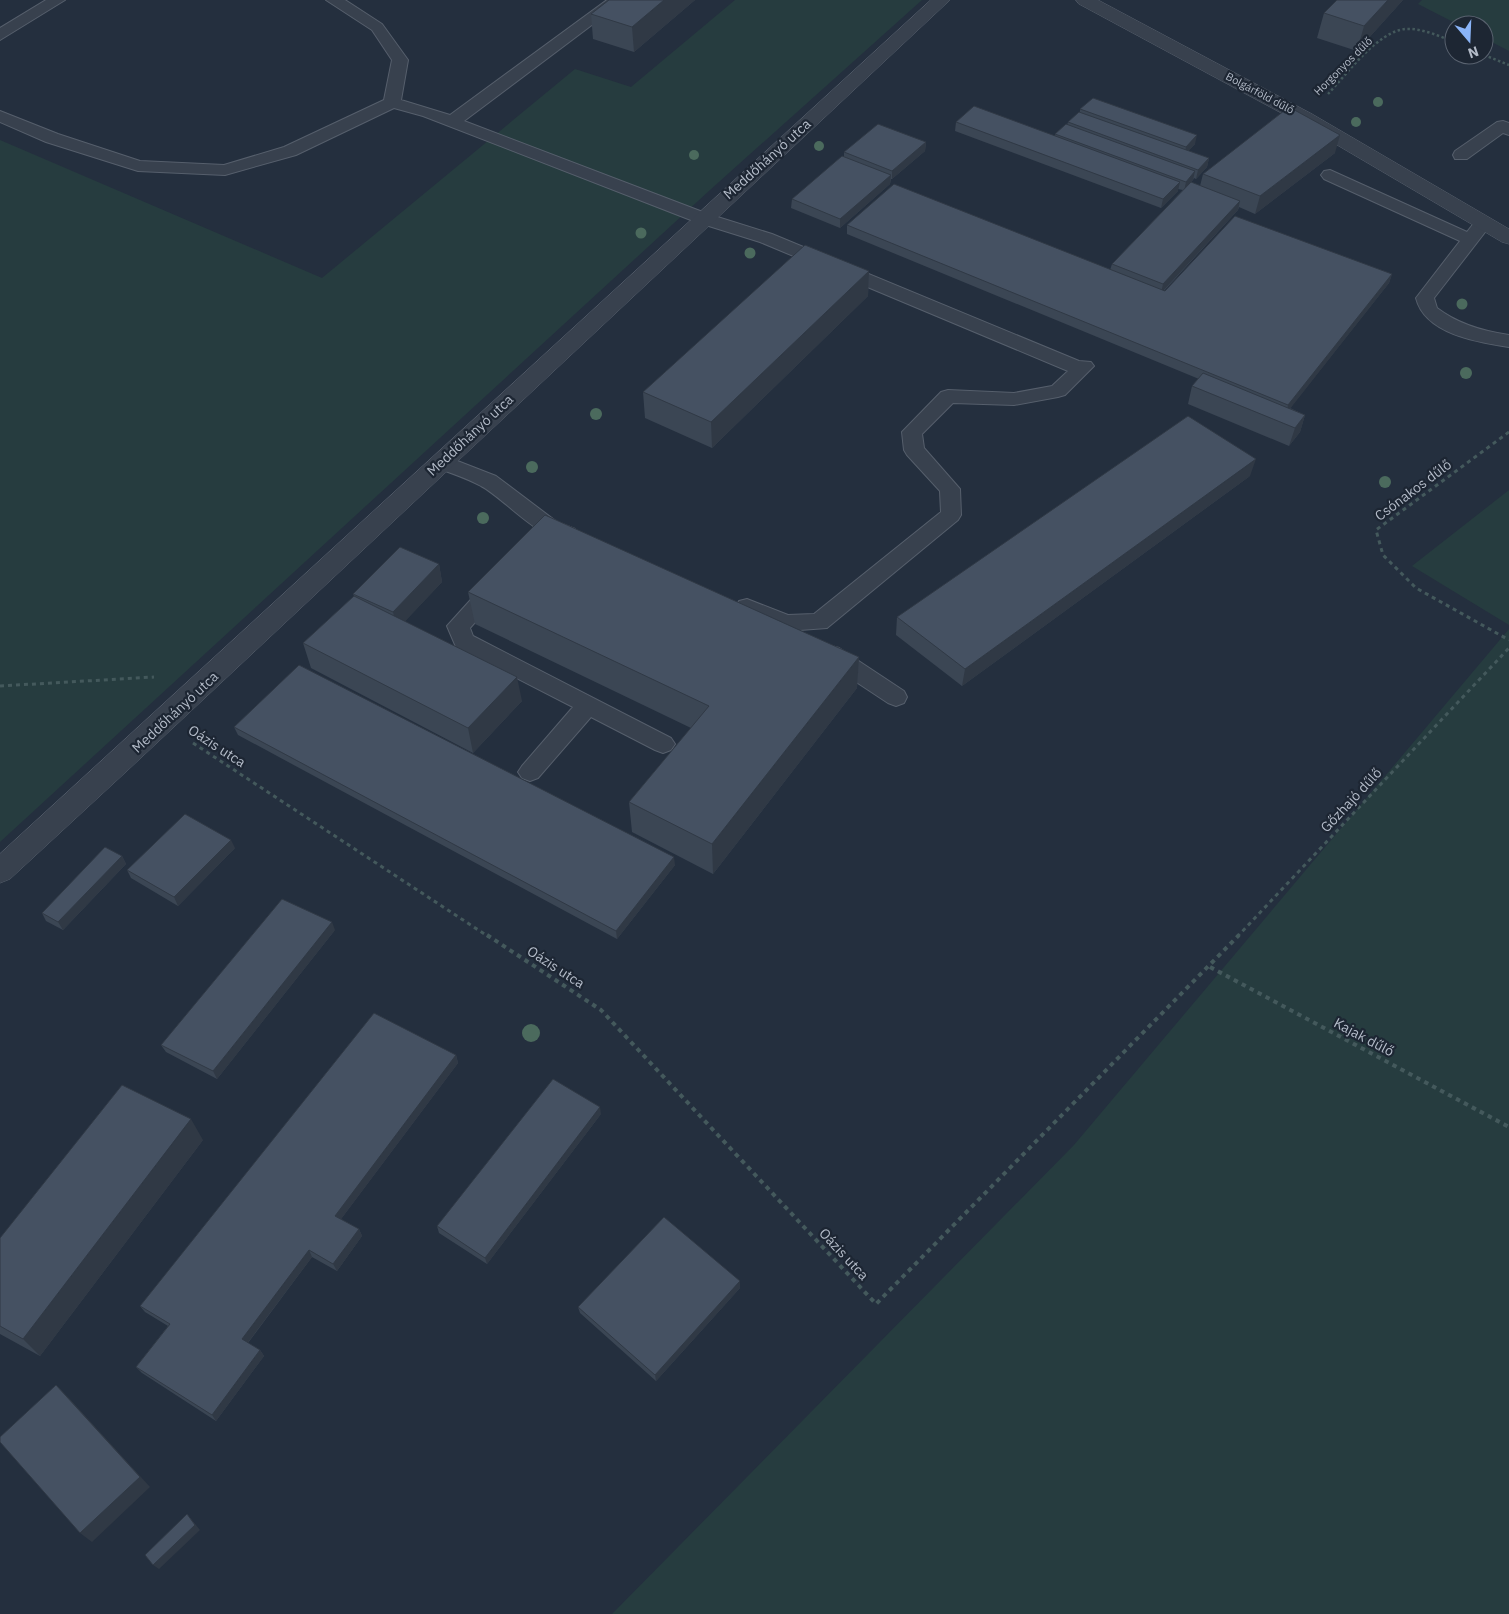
<svg xmlns="http://www.w3.org/2000/svg" width="1509" height="1614" font-family="'IBM Plex Sans',sans-serif">
<style>
.green{fill:#263c3f}
.lines{fill:none;stroke-linecap:round;stroke-linejoin:round}
.service-casing{stroke:#565f6c;stroke-width:2}
.minor-casing{stroke:#565f6c;stroke-width:1}
.path-far2{stroke:#44595c;stroke-width:2.5;stroke-dasharray:2.5 2.5;stroke-linecap:butt}
.path-far1{stroke:#44595c;stroke-width:3;stroke-dasharray:4 4;stroke-linecap:butt}
.path{stroke:#44595c;stroke-width:4;stroke-dasharray:4.5 4.5;stroke-linecap:butt}
.service{fill:#38414e;fill-rule:evenodd}
.minor{fill:#38414e;fill-rule:evenodd}
.tree{fill:#4b6a5d}
.wall{fill:#3b4654}
.shaded-wall{fill:#303945}
.building{fill:#455162;stroke:#303945}
.labels{text-anchor:middle;dominant-baseline:central;stroke-width:4.5;stroke-linejoin:round;paint-order:stroke}
.far-street-label{font-size:11px;fill:#b4bcc9;stroke:#1d2633}
.street-label{font-size:14px;fill:#b4bcc9;stroke:#1d2633}
</style>
<rect width="100%" height="100%" fill="#242f3e"/>
<path class="green" d="M735 0H922L710 190 0 842V140L322 278 575 69 631 87Z
M1422 0H1509V51L1484 38V25H1459L1418 4Z
M1509 490V625L1412 566Z
M1509 629V1614H612L1074 1145Z"/>
<g class="lines">
<defs>
<path id="service" d="M46 0H65L0 40V28Z
M326 0H345L382 24 408 60 401 100 450 115 607 0H625L464 121 708 214 772 234 1079 361 1091 362 1094 366 1065 395 1058 397 1014 405 953 403 922 434 924 448 960 489 961 515 958 520 827 628 786 631 739 613 736 607 739 601 747 599 788 615 814 614 941 512 940 491 907 455 904 450 902 432 941 392 948 390 1014 393 1052 386 1068 371 760 242 696 222 423 116 394 108 296 155 225 175 138 171 46 142 0 122V111L58 134 140 161 224 165 284 147 384 100 392 60 372 30Z
M1503 121 1509 123V135L1503 133 1467 159H1455L1453 155 1455 151 1497 122Z
M1330 170 1467 232 1477 219H1489L1492 223 1489 227 1434 298 1437 308C1458 324 1482 331 1509 335V347C1477 342 1425 334 1416 298L1460 241 1324 179 1321 175 1324 171Z
M442 455 496 476 557 522 575 529 578 534 575 539C545 548 506 499 481 486 467 478 450 473 435 467L432 462 435 457Z
M493 581 501 584 504 589 470 628 473 636 671 738 675 744 671 750 663 753 655 750 591 717 538 778 530 781 522 778 518 772 522 766 573 707 456 647 447 626 485 584Z
M831 646 839 648 904 691 907 697 904 703 896 706 888 703 823 660 820 654 823 648Z"/>
<path id="minor" d="M931 0H950L128 770 10 879 0 883V854Z
M1076 0H1098L1312 114 1509 229V244L1502 242 1298 122 1079 4Z"/>
</defs>
<use href="#service" class="service-casing"/>
<use href="#minor" class="minor-casing"/>
<path class="path-far2" d="M1484 55 1509 65
M1328 94C1347 74 1377 32 1405 29 1422 28 1439 36 1454 42"/>
<path class="path-far1" d="M1509 432 1376 530 1383 555 1416 588 1509 640
M0 686 154 677
M193 743 489 937
M1237 937 1509 648"/>
<path class="path" d="M487 935 601 1010 876 1304 1239 935
M1210 967 1509 1127"/>
<use href="#service" class="service"/>
<use href="#minor" class="minor"/>
</g>
<g class="tree">
<circle cx="1378" cy="102" r="5"/>
<circle cx="1356" cy="122" r="5"/>
<circle cx="819" cy="146" r="5"/>
<circle cx="694" cy="155" r="5"/>
<circle cx="641" cy="233" r="5.5"/>
<circle cx="750" cy="253" r="5.5"/>
<circle cx="1462" cy="304" r="5.5"/>
<circle cx="1466" cy="373" r="6"/>
<circle cx="596" cy="414" r="6"/>
<circle cx="532" cy="467" r="6"/>
<circle cx="1385" cy="482" r="6"/>
<circle cx="483" cy="518" r="6"/>
<circle cx="531" cy="1033" r="9"/>
</g>
<path class="wall" d="M609 0H695L634 52 593 39 591 14Z
M1403 0 1357 51 1317 38 1324 13Z
M1080 109 1195 144 1188 151 1209 158 1207 167 1196 179 1194 178 1193 180 1191 182 1200 186 1203 174 1335 153 1255 214 1239 207 1238 210 1164 291H1165L1392 274 1389 283 1290 408 1305 415 1300 432 1289 446 1188 404 1192 386 1199 379 847 234V225L1110 270 1112 264 1183 190 1178 189V191L1161 208 955 131 956 122 1055 136V134L1067 125 1068 122 1080 112Z
M926 142 925 151 892 179H891L890 184 840 228 791 208 792 199 844 157V152Z
M869 271 868 296 712 448 645 418 643 392Z
M1250 476 962 686 896 635 897 617Z
M439 564 442 582 405 621 522 701 473 753 311 668 303 643 354 596 353 594Z
M468 592 859 657 857 688 713 874 632 832 629 802 691 728 475 624Z
M234 727 675 865 617 939 238 735Z
M235 848 178 906 131 878 127 870Z
M122 856 126 864 63 930 46 921 42 913Z
M335 930 217 1079 166 1052 161 1045Z
M456 1055 458 1063 341 1219 359 1229 362 1236 337 1271 312 1257 248 1343 260 1350 264 1356 216 1421 142 1373 136 1367 168 1326 145 1312 140 1306Z
M601 1114 487 1264 439 1233 437 1226Z
M203 1140 40 1356 0 1334V1238Z
M740 1288 656 1381 580 1313 578 1307Z"/>
<path class="shaded-wall" d="M664 0H695L634 52 632 27Z
M1388 0H1403L1357 51 1364 26Z
M1197 135 1195 144 1184 156 1186 147Z
M1340 135 1335 153 1255 214 1260 196Z
M926 142 925 151 892 179V171Z
M1209 158 1207 167 1196 179 1198 170Z
M1195 171 1193 180 1184 191 1186 182Z
M891 175 890 184 840 228V219Z
M1180 182 1178 191 1161 208 1163 199Z
M1240 201 1238 210 1161 293 1163 284Z
M869 271 868 296 712 448 711 422Z
M1392 274 1389 283 1286 414 1288 405Z
M1305 415 1300 432 1289 446 1295 428Z
M1256 459 1250 476 962 686 965 669Z
M439 564 442 582 397 630 393 612Z
M859 657 857 688 713 874 712 844Z
M517 677 522 701 473 753 468 728Z
M231 840 235 848 178 906 174 897Z
M122 856 126 864 63 930 58 922Z
M674 857 675 865 617 939 616 931Z
M332 922 335 930 217 1079 213 1071Z
M456 1055 458 1063 338 1223 335 1216Z
M600 1107 601 1114 487 1264 485 1258Z
M191 1119 203 1140 40 1356 23 1339Z
M359 1229 362 1236 337 1271 333 1264Z
M309 1250 312 1257 246 1345 242 1339Z
M740 1281V1288L656 1381 655 1375Z
M260 1350 264 1356 216 1421 212 1415Z
M56 1385 68 1397 150 1487 92 1542 80 1533Z
M187 1514 200 1530 159 1569 153 1565Z"/>
<path class="building" d="M609 0H664L632 27 591 14Z
M1337 0H1388L1364 26 1324 13Z
M1093 98 1197 135 1186 147 1080 109Z
M974 106 1180 182 1163 199 956 122Z
M1289 107 1340 135 1260 196 1203 174Z
M1079 112 1209 158 1198 170 1068 122Z
M878 124 926 142 892 171 844 152Z
M1066 124 1195 171 1186 182 1055 134Z
M842 156 891 175 840 219 792 199Z
M1191 182 1240 201 1163 284 1112 264Z
M894 184 1165 291 1235 216 1392 274 1288 405 847 225Z
M805 245 869 271 711 422 643 392Z
M1203 373 1305 415 1295 428 1192 386Z
M1188 416 1256 459 965 669 897 617Z
M545 515 859 657 712 844 629 802 709 706 468 592Z
M400 547 439 564 393 612 353 594Z
M354 596 517 677 468 728 303 643Z
M299 665 674 857 616 931 234 727Z
M185 814 231 840 174 897 127 870Z
M105 847 122 856 58 922 42 913Z
M282 899 332 922 213 1071 161 1045Z
M374 1013 456 1055 335 1216 359 1229 333 1264 309 1250 242 1339 260 1350 212 1415 136 1367 170 1324 140 1306Z
M553 1079 600 1107 485 1258 437 1226Z
M122 1085 191 1119 23 1339 0 1326V1238Z
M664 1217 740 1281 655 1375 578 1307Z
M56 1385 140 1477 80 1533 0 1442V1437Z
M187 1514 195 1525 153 1565 145 1555Z"/>
<g class="labels">
<g class="far-street-label">
<text transform="translate(1343 66) rotate(-45)">Horgonyos dűlő</text>
<text transform="translate(1260 93) rotate(28)">Bolgárföld dűlő</text>
</g>
<g class="street-label">
<text transform="translate(767 159) rotate(-42)">Meddőhányó utca</text>
<text transform="translate(470 435) rotate(-43)">Meddőhányó utca</text>
<text transform="translate(1413 490) rotate(-37)">Csónakos dűlő</text>
<text transform="translate(175 712) rotate(-43)">Meddőhányó utca</text>
<text transform="translate(217 746) rotate(33)">Oázis utca</text>
<text transform="translate(1351 800) rotate(-47)">Gőzhajó dűlő</text>
<text transform="translate(556 967) rotate(33)">Oázis utca</text>
<text transform="translate(1364 1037) rotate(28)">Kajak dűlő</text>
<text transform="translate(844 1254) rotate(47)">Oázis utca</text>
</g>
</g>
<g transform="translate(1469 40) rotate(161)"><circle r="24" fill="#1d2633" stroke="#59626f"/>
<path d="M0-4L9 19L0 12L-9 19Z" fill="#8ab4f8"/>
<text y="-8" font-size="14" font-weight="bold" text-anchor="middle" fill="#b4bcc9">N</text>
</g>
</svg>
